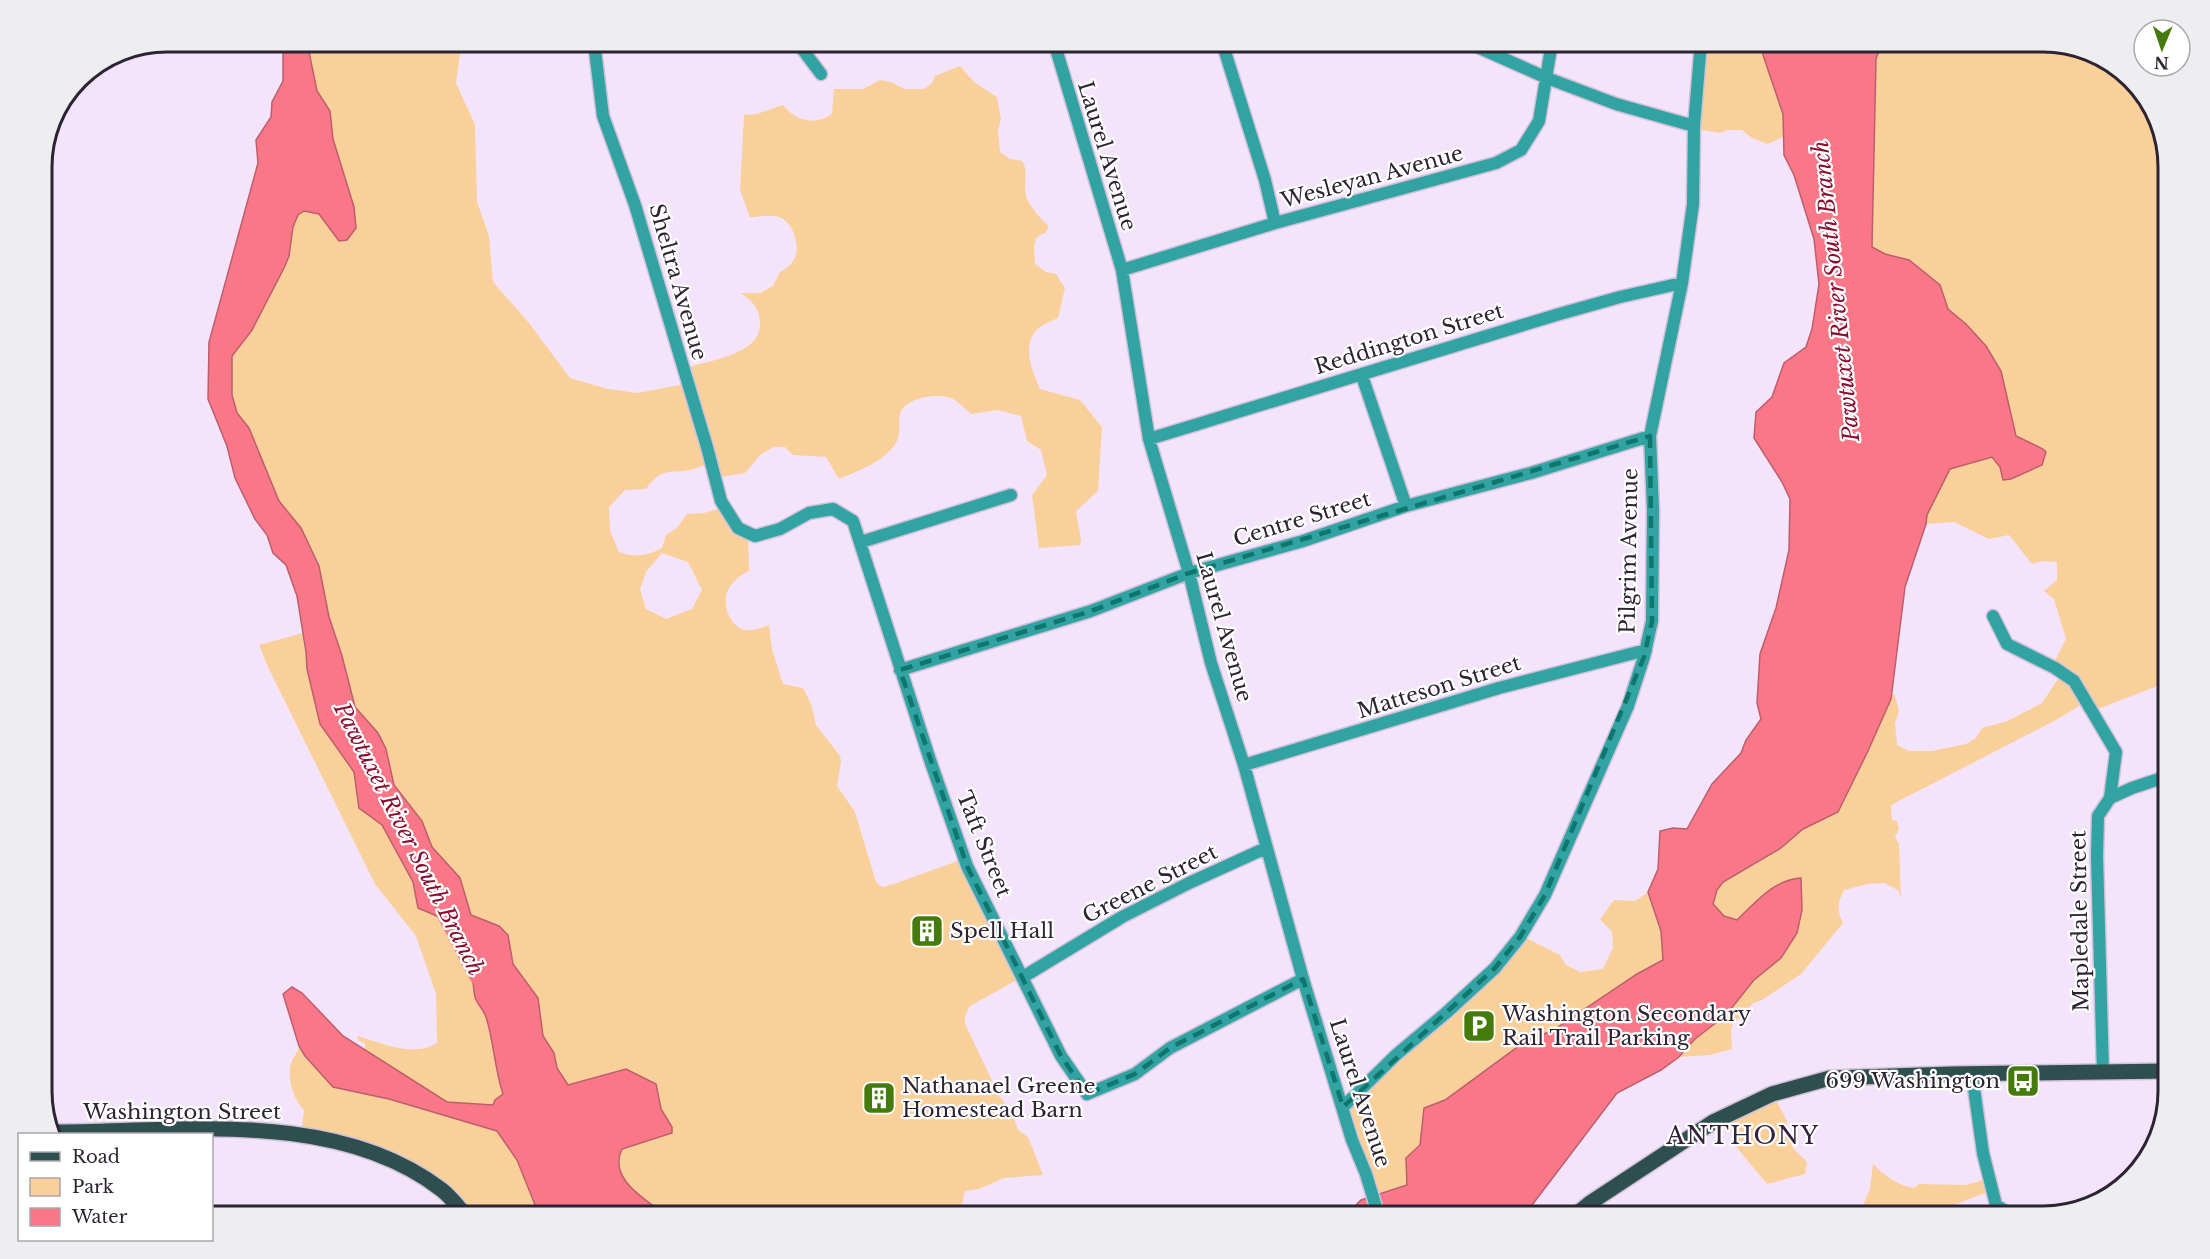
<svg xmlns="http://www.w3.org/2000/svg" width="2210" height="1259" font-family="'Libre Baskerville',serif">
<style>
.green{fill:#fad09a;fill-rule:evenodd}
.water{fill:#fa7788;stroke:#bc5e6e;stroke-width:1.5}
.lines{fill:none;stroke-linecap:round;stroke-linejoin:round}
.river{stroke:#fa7788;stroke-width:22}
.minor-casing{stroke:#cfc1d8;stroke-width:15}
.major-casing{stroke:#cfc1d8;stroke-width:18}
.minor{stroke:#30a3a2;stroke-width:12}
.major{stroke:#2f4f4e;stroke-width:15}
.marked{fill:none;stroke:#0f766e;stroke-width:4.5;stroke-dasharray:12 8;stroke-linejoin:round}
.labels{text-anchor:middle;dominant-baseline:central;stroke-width:4.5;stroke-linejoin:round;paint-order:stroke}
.street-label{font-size:21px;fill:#2d2433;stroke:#fff}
.poi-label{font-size:21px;fill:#2d2433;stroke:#fff;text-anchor:start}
.water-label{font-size:22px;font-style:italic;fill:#890f30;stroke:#fff}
.quarter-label{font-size:24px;letter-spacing:1.5px;fill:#35213f;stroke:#fff}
.rim{fill:none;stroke:#2d2433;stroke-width:3}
</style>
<rect width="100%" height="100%" fill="#f3e4fc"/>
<path class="green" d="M307 42H484L460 53 456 83 475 125 477 202 489 236 493 282 529 323 570 378 608 389 638 393 685 384V368C709 360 761 355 760 323 759 307 753 302 741 293H760L773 286 780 272C786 269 794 263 796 255 799 242 792 221 779 217 772 214 758 217 750 217L740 190 744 115 757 114 783 105C795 121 815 126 832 114L834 89H863L880 80 891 82 904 89H924L932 83 935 76 960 66 974 82 997 97 1001 119 998 131 1000 152 1010 159 1022 161C1029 171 1023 183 1026 195 1027 203 1042 221 1049 226L1046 232 1036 238 1034 246 1035 264 1046 272 1056 274 1065 288 1058 318C1052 321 1045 323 1040 327 1020 342 1032 370 1040 389L1080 400 1102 427 1098 491 1076 511 1081 540 1080 545 1039 548 1032 495 1047 475 1041 450 1027 441 1021 416 998 410 971 414C965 409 959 402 953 399 940 392 904 397 900 414 898 423 901 433 897 441 885 462 860 470 839 479L826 457 793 455 785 447H774L761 454 745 473 715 478 708 464C701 467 692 470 684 471 664 472 659 471 646 489L625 490 609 507 610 531 619 552C635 558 647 556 662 548L666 535 677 528 687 514 704 513 722 508 748 535 749 571C740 575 733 581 728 590 721 603 730 627 745 630 753 631 762 628 769 625L772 649 783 684 803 688 811 704 816 725 840 756 841 761 837 786 855 812 876 882 882 887 894 884 966 858 1022 977 970 1006 965 1016V1024L1000 1097 1012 1112 1018 1130 1028 1137 1043 1175 1004 1178 979 1189 965 1191 962 1204 966 1217H664L663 1213C643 1197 608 1179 622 1149L672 1127 661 1109 656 1084 620 1070 568 1085 557 1068 554 1053 543 1036 538 998 513 964 508 935 499 926 471 915 460 878 432 847 422 821 394 785 386 749 378 733 355 707 342 656 301 528 279 501 249 428 237 413 232 395V356L252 330 284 268 289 256 293 227 298 215 304 210 319 214 339 241 356 228 354 207 333 139 330 111 317 91ZM662 553 688 562 702 590 692 609 666 619 646 609 640 589 646 572Z
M1701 42H1765L1764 55 1783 114V137L1768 144 1752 138 1742 130H1727L1721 133 1694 129Z
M1882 42H2042L2105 59 2151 105 2168 160V682L2095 710 2084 703 2058 719 1891 805 1892 820 1897 821 1899 829 1895 837 1899 844 1901 899 1899 891 1885 883 1868 884 1844 890C1838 902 1836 910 1843 923L1801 974 1762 1000 1753 1003 1742 1017 1734 1021 1731 1029 1732 1049 1710 1055 1679 1057 1695 1039 1726 1015 1754 980 1781 958 1797 933 1802 910 1801 878 1770 889 1737 921 1724 916 1713 904 1717 890 1723 882 1781 848 1803 829 1838 812 1868 751 1892 694 1895 695 1899 711 1895 723 1897 745 1909 751H1932L1966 744 1976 738 1982 728 2008 721 2042 703 2060 676 2052 666 2066 639 2054 599 2044 591 2057 580V562L2042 561 2032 564 2009 535 1989 539 1954 522 1926 524 1927 515 1950 469 1992 457 2000 467 2003 479 2043 448 2016 436 2001 371 1967 324 1948 309 1940 285 1909 260 1885 254 1872 247 1876 59Z
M303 633 307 669 320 724 354 772 359 808 382 825 413 882 418 908C432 914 452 921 461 934 474 952 471 977 475 997 477 1004 484 1010 486 1017 494 1042 494 1069 503 1094L495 1100 493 1105 447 1102 365 1050V1044L358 1040 357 1036C382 1043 413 1058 437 1043L436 994 416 936 375 884 268 667 259 645Z
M1648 892 1661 931 1663 960 1637 974 1552 1031 1527 1040 1445 1100 1424 1108 1420 1146 1406 1158 1407 1185 1372 1195 1344 1111 1524 937 1560 955 1566 965 1580 972 1603 969 1613 948 1612 932 1600 919 1614 900 1635 901Z
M299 1046 305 1056 333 1087 389 1099 498 1131 517 1160 540 1217H467L420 1177 301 1135 304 1110C293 1099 287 1078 291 1063 293 1056 298 1054 299 1046Z
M1774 1096 1787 1121 1788 1134 1793 1148 1807 1162 1805 1174 1767 1184 1737 1148 1727 1121Z
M1873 1164C1885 1176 1897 1185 1914 1188L1919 1184 1966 1185 1987 1179 1991 1191 1945 1208 1939 1217H1858L1870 1189Z"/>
<path class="water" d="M283 42H307L317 91 330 111 333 139 354 207 356 228 347 240 339 241 319 214 304 211 298 215 293 227 289 256 284 268 252 330 232 356V395L237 413 249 428 279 501 301 528 319 566 329 617 342 656 355 707 378 733 386 749 394 785 422 821 432 847 460 878 471 915 499 926 508 935 513 964 538 998 543 1036 554 1053 557 1068 568 1085 626 1069 656 1084 661 1109 672 1127V1133L622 1149C608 1178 643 1198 663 1213L664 1217H540L517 1160 497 1131 389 1099 333 1087 305 1056 299 1046 283 994 292 987 302 993 343 1036 447 1102 493 1105 495 1100 503 1094C494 1067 494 1041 486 1017 484 1010 477 1004 475 997 471 977 474 952 461 934 452 921 432 914 418 908L413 882 382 825 359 808 354 772 320 724 307 669 306 652 297 596 286 565 273 553 267 535 255 519 235 478 227 446 208 399 209 342 258 163 256 140 271 117 272 102 283 81Z
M1765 42H1882L1876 59 1872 247 1885 254 1909 260 1940 285 1948 309 1966 324 1986 346 2001 371 2016 436 2043 449 2046 452 2042 465 2011 479 2003 480 2000 467 1992 457 1950 469 1927 515 1926 524 1905 587 1891 699 1868 751 1838 812 1803 829 1781 848 1723 882 1717 890 1713 904 1724 916 1737 920C1756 902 1773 880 1801 878L1802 910 1797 933 1781 958 1754 980 1726 1015 1695 1039 1679 1057 1661 1070 1617 1093 1529 1209 1507 1217H1344L1361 1200 1407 1185 1406 1158 1420 1145 1424 1108 1445 1100 1527 1040 1552 1031 1637 974 1663 960 1661 931 1648 892 1658 869 1660 831 1673 828 1687 829 1712 784 1741 753 1746 740 1761 719 1757 703 1760 654 1776 608 1789 550 1790 499 1782 482 1754 438 1756 412 1772 397 1784 363 1806 347 1812 329 1819 284 1814 239 1794 175 1784 155 1783 114 1763 55Z"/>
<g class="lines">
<path class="river" d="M444 906 480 975"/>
<defs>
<path id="minor" d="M594 42 603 116 635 205 707 447 721 501 738 528 755 536 780 529 809 513 833 509 853 521 930 760 967 866 1061 1056 1087 1094 1135 1074 1170 1048 1303 979
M797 42 821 74
M1054 42 1122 270 1149 439 1189 573 1211 663 1244 765 1303 979 1352 1140 1366 1174 1379 1217
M1222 42 1265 180 1275 223
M1466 42 1547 78 1616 104 1694 126
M1122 270 1275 223 1496 163 1521 150 1539 121 1552 42
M1362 376 1406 506
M1149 439 1556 315 1620 297 1682 283
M861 542 1011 495
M1993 616 2007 644 2055 668 2074 681 2116 752 2110 798
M900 670 1091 611 1189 573 1303 541 1406 506 1531 473 1650 436
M1244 765 1499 688 1646 650
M1023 977 1122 917 1189 883 1266 848
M2103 1073 2097 856 2098 816 2110 798 2132 788 2168 776
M1972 1074 1983 1153 1996 1205 2014 1217 2053 1211 2054 1214
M1343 1107 1396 1055 1446 1013 1495 968 1520 937 1545 895 1628 706 1644 657 1652 621 1653 510 1650 436 1682 283 1693 204 1694 126 1701 42"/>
<path id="major" d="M52 1132C178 1132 336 1108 442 1190 452 1198 459 1208 467 1217
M1573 1217 1590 1203 1713 1122 1772 1094 1830 1078 1952 1074 2168 1071"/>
</defs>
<use href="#minor" class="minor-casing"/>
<use href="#major" class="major-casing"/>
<use href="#minor" class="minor"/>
<use href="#major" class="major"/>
</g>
<path class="marked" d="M1650 436 1652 621 1644 657 1545 895 1520 937 1495 968 1343 1107 1303 979 1170 1048 1135 1074 1087 1094 1061 1056 967 866 900 670 1091 611 1189 573Z"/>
<defs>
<symbol id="building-square" viewBox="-11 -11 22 22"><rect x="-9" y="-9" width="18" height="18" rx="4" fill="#457b0d" stroke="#fff"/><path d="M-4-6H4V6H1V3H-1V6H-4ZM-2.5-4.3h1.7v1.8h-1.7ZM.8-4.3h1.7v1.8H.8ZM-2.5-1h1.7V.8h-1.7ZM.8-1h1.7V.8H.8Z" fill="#fff"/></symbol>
<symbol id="parking-square" viewBox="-11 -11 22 22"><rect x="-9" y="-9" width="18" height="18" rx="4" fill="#457b0d" stroke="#fff"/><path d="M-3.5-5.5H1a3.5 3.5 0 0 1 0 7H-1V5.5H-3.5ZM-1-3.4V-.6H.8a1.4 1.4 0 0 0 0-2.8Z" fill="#fff"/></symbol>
<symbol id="bus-square" viewBox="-11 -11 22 22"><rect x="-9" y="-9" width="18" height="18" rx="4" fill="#457b0d" stroke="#fff"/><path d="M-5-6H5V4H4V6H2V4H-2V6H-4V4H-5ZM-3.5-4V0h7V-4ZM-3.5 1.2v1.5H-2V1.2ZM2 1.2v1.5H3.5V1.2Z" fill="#fff"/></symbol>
</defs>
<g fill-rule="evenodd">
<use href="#building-square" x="908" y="912" width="38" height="38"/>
<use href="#parking-square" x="1460" y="1007" width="38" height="38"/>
<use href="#bus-square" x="2004" y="1062" width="38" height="38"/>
<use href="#building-square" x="860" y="1079" width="38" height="38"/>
</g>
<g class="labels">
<g class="street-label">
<text transform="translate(1107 156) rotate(73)">Laurel Avenue</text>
<text transform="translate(1372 177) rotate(-15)">Wesleyan Avenue</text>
<text transform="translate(678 282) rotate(74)">Sheltra Avenue</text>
<text transform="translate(1409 339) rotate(-17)">Reddington Street</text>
<text transform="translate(1302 519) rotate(-17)">Centre Street</text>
<text transform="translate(1629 551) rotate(-89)">Pilgrim Avenue</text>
<text transform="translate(1224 627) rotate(74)">Laurel Avenue</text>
<text transform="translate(1439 687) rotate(-17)">Matteson Street</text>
<text transform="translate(984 844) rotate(68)">Taft Street</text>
<text transform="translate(1150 884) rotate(-27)">Greene Street</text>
<text transform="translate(2080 921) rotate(-91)">Mapledale Street</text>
<text transform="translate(1360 1093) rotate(72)">Laurel Avenue</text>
<text x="182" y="1112">Washington Street</text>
</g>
<g class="poi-label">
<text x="950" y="931">Spell Hall</text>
<text x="1502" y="1014">Washington Secondary<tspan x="1502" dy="24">Rail Trail Parking</tspan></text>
<text x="2000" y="1081" text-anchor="end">699 Washington</text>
<text x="902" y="1086">Nathanael Greene<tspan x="902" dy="24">Homestead Barn</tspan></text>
</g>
<g class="water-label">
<text transform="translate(1836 291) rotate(-96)">Pawtuxet River South Branch</text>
<text transform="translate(409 839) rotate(63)">Pawtuxet River South Branch</text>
</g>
<g class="quarter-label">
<text x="1743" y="1135">ANTHONY</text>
</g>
</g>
<path d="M0 0H2210V1259H0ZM167 52H2043A115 115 0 0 1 2158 167V1091A115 115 0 0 1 2043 1206H167A115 115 0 0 1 52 1091V167A115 115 0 0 1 167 52Z" fill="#eeedef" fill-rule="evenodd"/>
<path class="rim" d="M167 52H2043A115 115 0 0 1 2158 167V1091A115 115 0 0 1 2043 1206H167A115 115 0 0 1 52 1091V167A115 115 0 0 1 167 52Z"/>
<rect x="18" y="1133" width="195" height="108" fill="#ffffff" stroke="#aba7ad" stroke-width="1.5"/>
<rect x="30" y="1152" width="30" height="9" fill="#2f4f4e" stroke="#aba7ad" stroke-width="1.5"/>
<text x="72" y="1163" font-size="18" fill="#2d2433">Road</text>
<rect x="30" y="1178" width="30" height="18" fill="#fad09a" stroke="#aba7ad" stroke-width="1.5"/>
<text x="72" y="1193" font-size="18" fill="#2d2433">Park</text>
<rect x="30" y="1208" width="30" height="18" fill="#fa7788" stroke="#aba7ad" stroke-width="1.5"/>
<text x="72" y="1223" font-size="18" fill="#2d2433">Water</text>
<g transform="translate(2162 48) rotate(182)"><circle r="28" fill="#ffffff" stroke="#aba7ad" stroke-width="1.5"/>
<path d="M0-4.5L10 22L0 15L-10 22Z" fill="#457b0d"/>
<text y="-9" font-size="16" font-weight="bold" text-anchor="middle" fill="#2d2433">N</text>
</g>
</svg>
